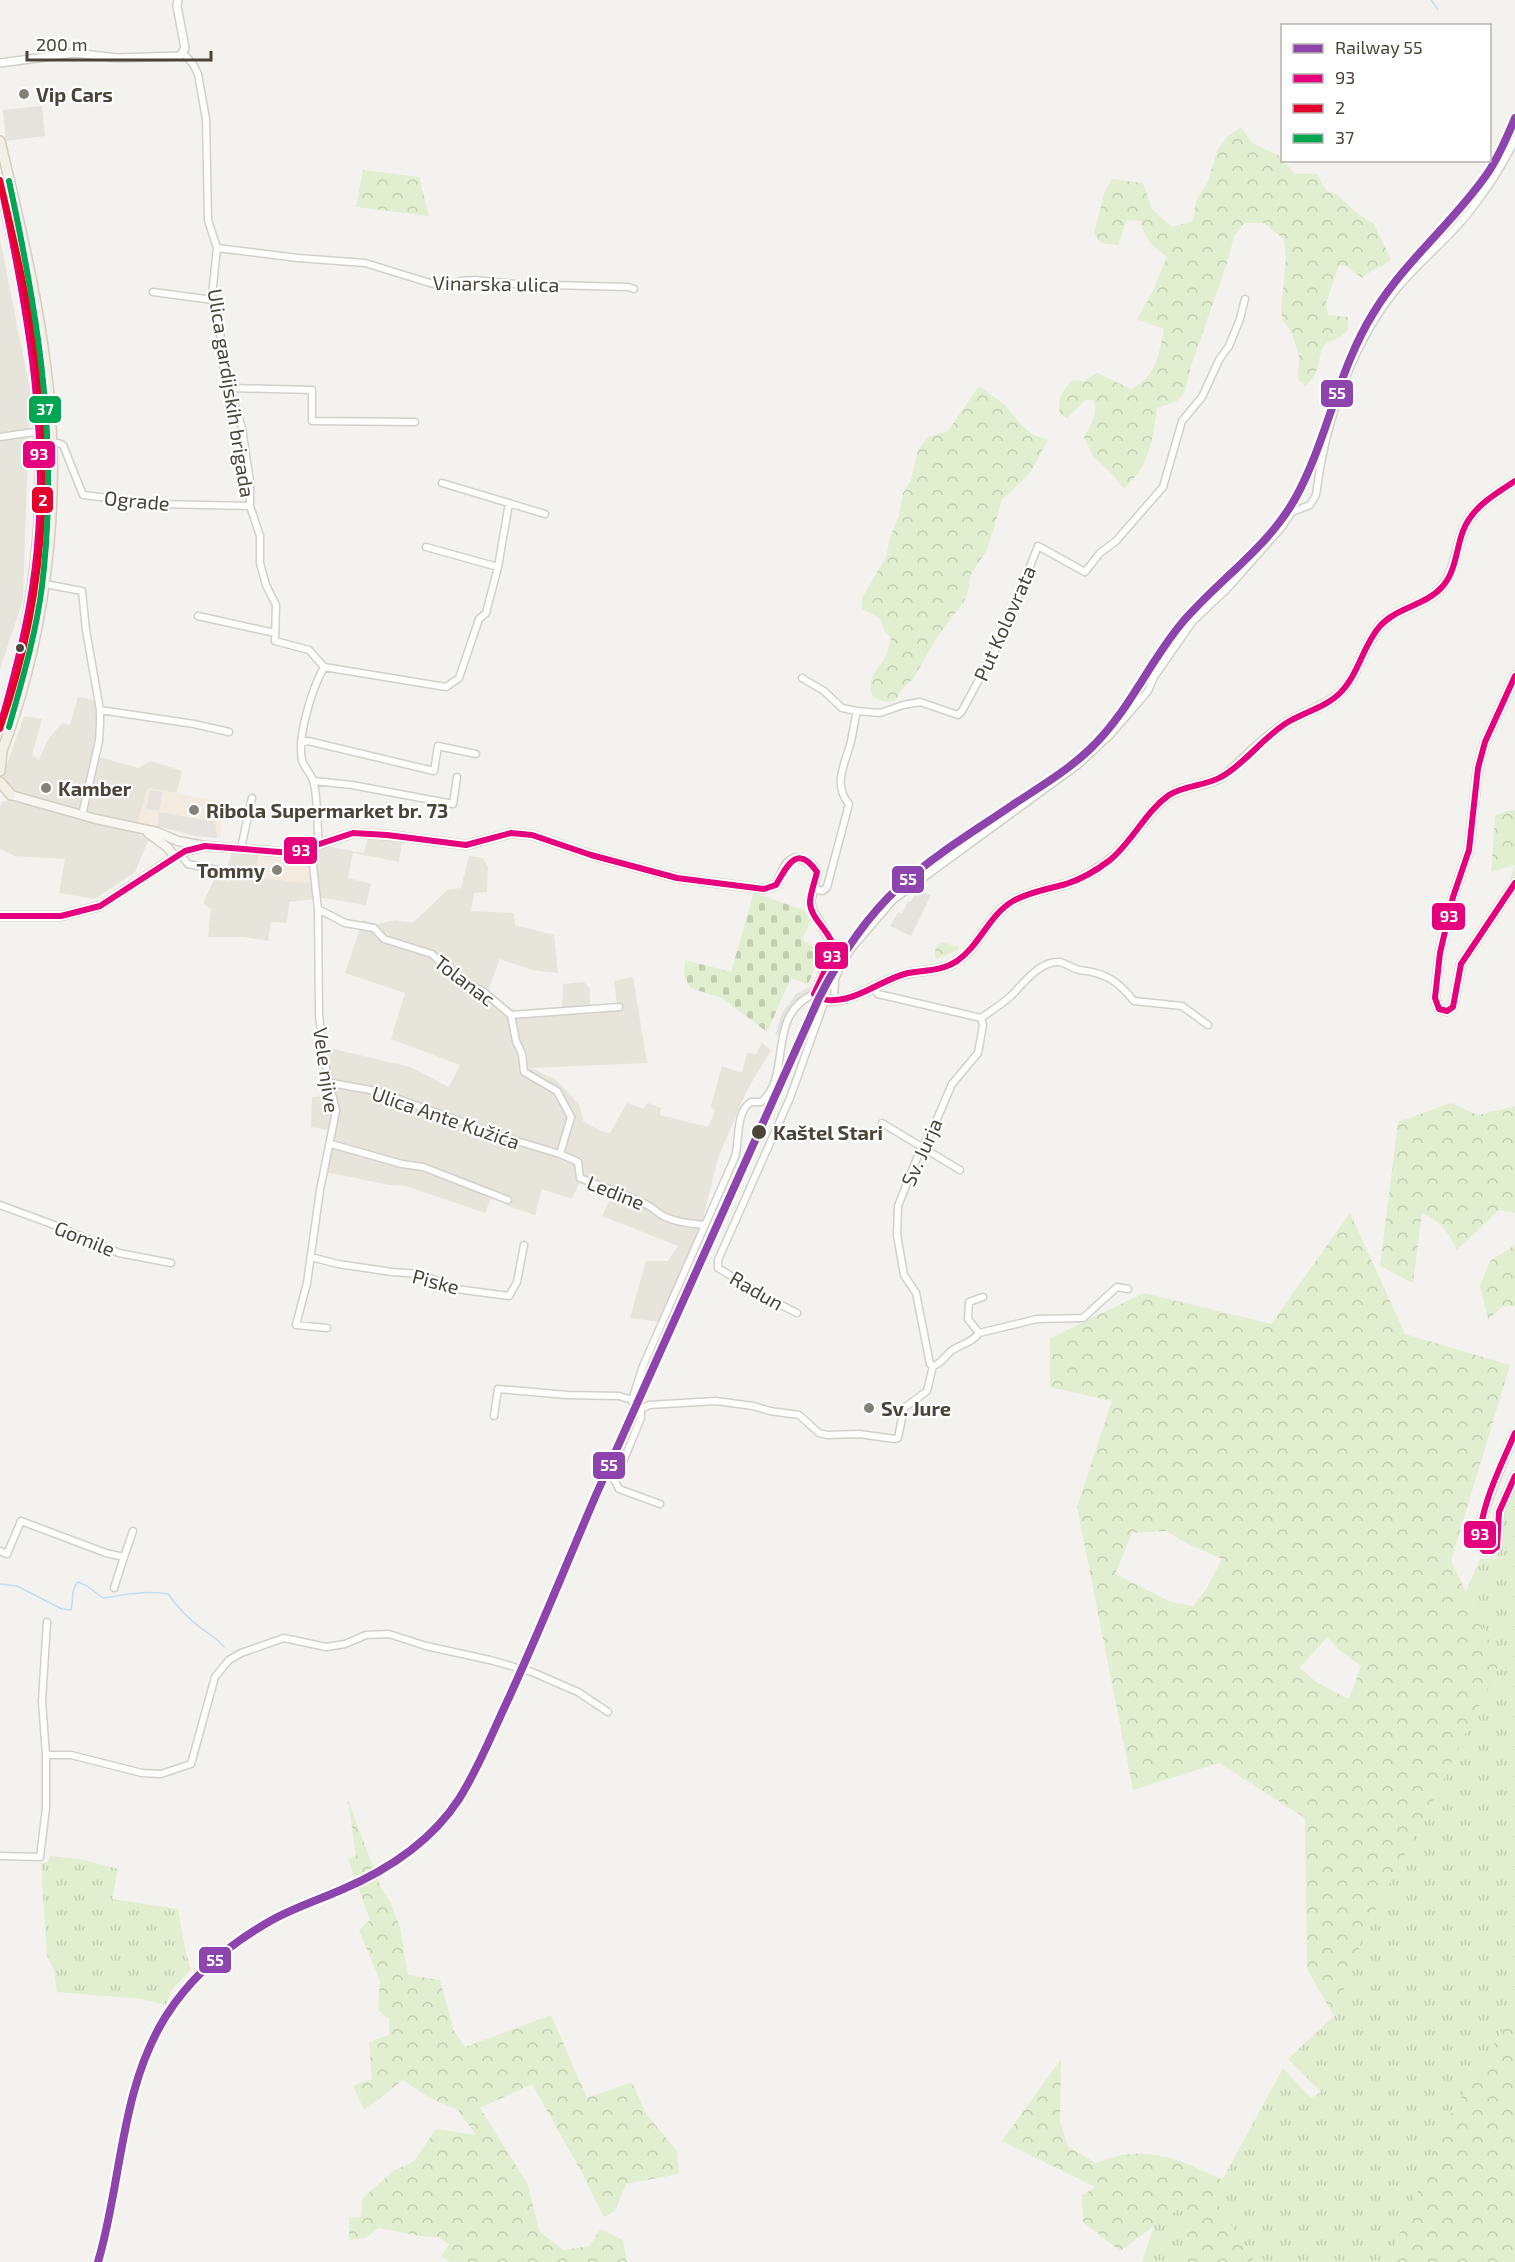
<svg xmlns="http://www.w3.org/2000/svg" width="1515" height="2262" font-family="'Exo 2',sans-serif">
<style>
.residential{fill:#e7e4dc}
.commercial{fill:#f3ebdf}
.grass{fill:url(#grass-tufts)}
.forest{fill:url(#forest-crowns);fill-rule:evenodd}
.cemetery{fill:url(#cemetery-stones)}
.parking{fill:#e6e3df}
.lines{fill:none;stroke-linecap:round;stroke-linejoin:round}
.stream{stroke:#c0ddf1;stroke-width:1.5}
.minor-casing{stroke:#d2d0cb;stroke-width:9}
.tertiary-casing{stroke:#d2d0cb;stroke-width:10}
.secondary-casing{stroke:#d3cfc5;stroke-width:11}
.primary-casing{stroke:#d6cebb;stroke-width:12}
.minor{stroke:#fdfdfc;stroke-width:6}
.tertiary{stroke:#fdfdfc;stroke-width:7}
.secondary{stroke:#f7f6f1;stroke-width:8}
.primary{stroke:#f2efe6;stroke-width:9}
.bus-1-casing{stroke:#fff;stroke-width:10}
.bus-2-casing{stroke:#fff;stroke-width:10}
.bus-3-casing{stroke:#fff;stroke-width:10}
.bus-1{stroke:#e5007d;stroke-width:6}
.bus-2{stroke:#e4002b;stroke-width:6}
.bus-3{stroke:#00a651;stroke-width:6}
.rail-1-casing{stroke:#fff;stroke-width:12}
.rail-1{stroke:#8e44ad;stroke-width:8}
.poi-dot{fill:#868178;stroke:#fff;stroke-width:2}
.bus-dot{fill:#4b4439;stroke:#fff;stroke-width:2}
.labels{text-anchor:middle;dominant-baseline:central;stroke-width:4.5;stroke-linejoin:round;paint-order:stroke}
.poi-label{font-size:20px;font-weight:bold;fill:#4b4439;stroke:#fff;text-anchor:start}
.street-label{font-size:20px;fill:#4b4439;stroke:#fff}
.stop-label{font-size:20px;font-weight:bold;fill:#4b4439;stroke:#fff;text-anchor:start}
.line-badge{stroke:#fff;stroke-width:2}
.badge-label{font-size:16px;text-anchor:middle;font-weight:bold;fill:#fff}
</style>
<defs>
<pattern id="grass-tufts" width="24" height="20" patternUnits="userSpaceOnUse" patternTransform="scale(1.5)"><rect width="24" height="20" fill="#e1eecf"/><path d="M3 7l-1-3M5 7V3M7 7l1-3M15 17l-1-3M17 17v-4M19 17l1-3" fill="none" stroke="#c3cdb2"/></pattern>
<pattern id="forest-crowns" width="20" height="18" patternUnits="userSpaceOnUse" patternTransform="scale(1.5)"><rect width="20" height="18" fill="#e1eecf"/><path d="M2 6a3 3 0 1 1 6 0M12 15a3 3 0 1 1 6 0" fill="none" stroke="#c3cdb2"/></pattern>
<pattern id="cemetery-stones" width="16" height="16" patternUnits="userSpaceOnUse" patternTransform="scale(1.5)"><rect width="16" height="16" fill="#e1eecf"/><path d="M2 7V4a2 2 0 0 1 4 0v3zM10 15v-3a2 2 0 0 1 4 0v3z" fill="#c3cdb2"/></pattern>
</defs>
<rect width="100%" height="100%" fill="#f4f2ee"/>
<path class="residential" d="M0 239 30 390 23 600 0 669Z
M78 697 102 702 104 734 99 757 138 768 151 761 182 771 177 793 148 788 135 833 149 839 135 872 95 899 59 893 65 859 15 856 0 849V807L2 802 12 800 14 793 4 782V773L24 716 42 719 32 755 39 759 49 738 62 723 70 725Z
M368 835 402 842 399 862 353 853 348 878 371 884 366 905 323 898 289 902 287 923 271 922 268 941 243 937H208L211 909 203 903 219 869H227L232 851 259 854 254 876 312 881 308 852 326 846 364 853Z
M469 856 483 858 488 867 487 892 474 893 471 911 514 913 515 925 554 935 558 973 532 970 500 959 488 991 511 1008 521 1011 562 1007 563 984 584 982 590 989V1005L617 1004 614 981 633 977 647 1063 531 1068 555 1079 579 1104 583 1121 601 1131 610 1133 627 1103 643 1109 648 1103 661 1108 660 1115 708 1127 715 1111 711 1106 722 1066 742 1073 747 1053 756 1054 762 1043 771 1050 746 1092 718 1158 700 1230 660 1322 630 1318 646 1261H668L678 1246 602 1216 613 1193 580 1181 572 1199 542 1189 535 1215 507 1206 506 1203 491 1198 485 1213 406 1186 389 1185 320 1171 329 1130 311 1127 312 1097 327 1096 331 1093 321 1046 410 1067 449 1087 460 1065 391 1039 405 993 345 973 363 920 377 924 395 920 413 923 447 890 461 888Z"/>
<path class="commercial" d="M148 788 224 802 220 838 137 824Z
M308 852 312 882 305 883 254 877 259 854 281 858Z"/>
<path class="grass" d="M1515 1487V2010L1453 2110 1387 2262H1255L1213 2197 1283 2068 1311 2098 1321 2092 1288 2059 1334 2016 1367 1926 1500 1663 1466 1592 1480 1559 1495 1558 1503 1546 1504 1516 1511 1493Z
M50 1856 80 1859 118 1869 112 1899 178 1909 186 1954 191 1969 171 1991 166 2005 142 1999 57 1992 54 1970 47 1956 41 1863 48 1862Z
M1178 2209 1189 2210 1195 2222 1182 2237 1186 2262H1142L1154 2226Z"/>
<path class="forest" d="M1241 127 1252 143 1278 155 1295 174H1317L1326 191 1336 194 1357 213 1374 224 1391 260C1381 267 1371 270 1362 278L1346 266 1339 265 1326 303 1328 315 1348 317V330C1344 333 1341 337 1336 339 1333 341 1330 341 1327 343 1315 353 1324 372 1305 386L1298 379 1299 356 1291 331 1283 321 1281 311 1286 258 1284 239 1264 223H1245L1234 236 1229 257 1191 366 1184 394 1177 401 1157 408C1152 443 1150 464 1124 489L1114 476 1093 456 1084 437C1092 424 1097 415 1094 400H1085L1067 418 1061 415C1055 402 1063 389 1073 380L1084 381 1097 373 1131 389C1156 378 1159 353 1164 329L1137 319 1151 295 1167 257C1151 245 1146 240 1140 221L1127 220 1118 245 1101 243 1094 233 1105 191 1112 179 1143 183 1152 209 1172 227 1193 221 1196 201 1208 181 1217 151 1227 137Z
M363 170 419 177 429 216 356 207Z
M979 386 1005 405 1023 427 1032 434 1048 440 1030 473 1002 500 987 550 971 574 967 595 963 603 937 637 913 679 903 688 895 701 886 702 873 697C867 678 873 676 883 661 887 655 889 646 891 638L884 630 880 618 862 609V598L886 557 890 538 899 515 903 493 911 480 918 450 928 437 948 431Z
M1512 810H1515V893L1508 885 1515 865 1491 872 1495 815Z
M942 942 959 947V950L936 959C934 950 935 947 942 942Z
M1451 1103 1478 1115 1515 1106V1213L1499 1210 1457 1250C1448 1232 1441 1221 1422 1213L1413 1283 1380 1266 1398 1122Z
M1350 1213 1405 1334 1510 1365 1451 1561 1500 1663 1433 1801 1367 1926 1334 2016 1307 1969 1305 1818 1219 1763 1133 1790 1077 1507 1112 1401 1050 1387V1338L1144 1293 1271 1324ZM1166 1531 1184 1542 1222 1559 1207 1588 1193 1606 1171 1602 1115 1574 1132 1533ZM1327 1637 1339 1650 1361 1666 1349 1699 1316 1682 1300 1668Z
M1515 1245V1306L1502 1307 1488 1319 1480 1286 1490 1261Z
M348 1800 381 1888 390 1902 400 1927 408 1975 440 1980 454 2031 465 2047 551 2015 587 2098 632 2082 646 2114 677 2151 679 2174 626 2184 615 2211 604 2217 581 2171 532 2084 480 2108 527 2183 540 2232 563 2250 590 2246 600 2229 623 2240 627 2262H451L441 2256 449 2245 439 2237 420 2236 379 2228 365 2238 349 2240V2218L361 2217 363 2198 393 2171 414 2161 436 2129 476 2135 458 2110 428 2097 403 2080 364 2110 353 2086 372 2079 369 2042 389 2035V2019L378 2010 380 1981 359 1930 370 1920 348 1859 356 1856Z
M1515 2010V2262H1387L1453 2110Z
M1061 2059 1060 2121 1068 2147 1096 2163C1106 2160 1117 2155 1128 2154 1162 2150 1193 2166 1223 2180L1213 2197 1255 2262H1186L1182 2237 1195 2222 1189 2210 1178 2209 1120 2251 1083 2222 1082 2196 1095 2187 1002 2141Z"/>
<path class="cemetery" d="M754 893 804 910 811 920 802 940 822 951 808 984 791 978 767 1032 722 998 690 988 684 975 685 960 731 972Z"/>
<path class="parking" d="M42 106 45 136 6 141 3 110Z
M150 790 163 792 159 811 146 809Z
M159 812 215 822 217 838 196 836 157 826Z
M917 889 931 895 911 936 890 926 898 912 902 914 908 901 911 902Z
M809 987 812 992 799 999 788 1014 780 1036 775 1035 782 1013 796 994Z"/>
<g class="lines">
<path class="stream" d="M1431 0 1438 9
M0 1584 17 1586 62 1609 71 1610C74 1599 70 1591 78 1582L87 1586 103 1598C125 1595 146 1590 168 1594 178 1608 189 1619 202 1629 211 1635 217 1638 224 1647"/>
<defs>
<path id="minor" d="M183 53 193 64 198 74 206 119 208 220 217 248 212 295 220 331 223 366 242 428 250 482V506L260 536V563L266 585 276 605 275 641 309 650 324 667
M217 248 298 258 365 263 430 283 446 286 461 281 475 280 515 284 628 287 634 289
M153 292 213 300
M230 388 312 390V421L415 422
M0 437 34 432
M58 443 63 445 83 495 159 504 250 506
M442 483 545 514
M426 547 498 567
M50 585 82 591 86 630 100 710V724L99 741 82 815
M198 616 275 633
M324 667 446 687 459 678 479 619 486 613 498 567 509 503
M802 678 824 691 842 708 857 711 880 713 903 705 920 702 958 715 962 711 1002 637 1038 546 1085 572 1100 553 1116 541 1163 487 1182 421 1202 397 1219 360 1229 346 1240 319 1245 299
M100 710 194 724 229 732
M301 743 308 741 434 771 438 746 476 754
M314 781 352 785 453 804 457 777
M319 845C317 830 318 793 313 781 311 773 304 768 302 760 297 736 312 689 324 667
M241 848 252 798
M311 848 318 909 319 1014 323 1055 336 1111 320 1190 307 1283 296 1325 327 1328
M180 854 188 864 222 871
M813 889 823 891 827 887 849 804C833 785 844 766 850 745 853 734 854 723 857 711
M318 909 345 923 374 928 384 939 432 954 454 976 484 992 511 1015 619 1007
M873 988 878 994 981 1018 983 1025 978 1053 952 1084 931 1133 921 1148 898 1206 897 1235 904 1275 916 1293 930 1364 933 1366
M834 1001 835 979 841 965 851 949 893 900 1079 764 1110 735 1148 691 1154 677 1193 621 1228 588 1281 528 1292 512 1310 505 1316 495C1324 428 1349 351 1391 296 1413 267 1443 244 1466 216 1485 193 1502 167 1515 140
M511 1015 516 1041 522 1054 524 1072 557 1091 571 1117 560 1154 578 1162 580 1178C600 1186 621 1193 641 1202 649 1205 654 1209 660 1214 672 1222 691 1224 705 1225
M981 1018C991 1011 1002 1004 1011 996 1023 984 1039 961 1059 962 1066 963 1073 969 1080 970 1106 973 1118 981 1134 1001L1182 1006 1208 1025
M331 1083 376 1091 510 1139 560 1154
M882 1123 960 1170
M331 1144 402 1164 423 1167 508 1200
M0 1205 57 1226 119 1253 171 1263
M311 1257 338 1264 392 1272 421 1274 456 1289 509 1296 517 1282 524 1245
M797 1313 771 1300 718 1268V1260L790 1098 825 1000
M979 1333 968 1319 969 1302 983 1297
M933 1366C941 1364 945 1356 951 1351 962 1343 971 1344 979 1333L1037 1319 1083 1318 1117 1287 1128 1289
M632 1400 634 1406 641 1409 649 1405 716 1401 753 1406 770 1411 799 1415 819 1433 827 1435 859 1434 895 1439 898 1438 904 1408 927 1391 933 1366
M641 1409V1418L615 1481 619 1489 660 1504
M494 1416 498 1389 567 1395 619 1396 632 1400 643 1366 735 1157C740 1140 735 1112 751 1102H761C793 1077 765 1015 814 994
M0 1551 7 1554 21 1521 106 1553 124 1557 133 1531
M114 1588 124 1557
M46 1755H71L142 1773 161 1774 191 1764 215 1677 229 1660 241 1653 284 1638 326 1647 345 1644 366 1635 389 1634 426 1646 490 1660 532 1672 578 1692 608 1712
M0 1856 40 1857 46 1808V1755L42 1701 47 1622"/>
<path id="tertiary" d="M0 63 74 53 117 58 180 56 185 48 177 6 178 0"/>
<path id="secondary" d="M1515 676 1485 742 1478 768 1469 850 1453 897 1440 953 1435 998 1439 1009 1447 1011 1453 1007 1461 964 1515 883
M11 795 96 819 157 832 178 841 205 846 292 853 353 833 387 835 466 845 511 833 532 835 591 855 677 878 764 889 776 885C780 879 781 873 785 867 794 851 810 860 817 872L810 902 813 912 834 946 833 953 814 994C832 1015 879 982 899 976 917 969 940 973 957 961 980 946 988 915 1013 901 1031 891 1050 889 1069 883 1085 877 1100 868 1113 857 1134 839 1146 812 1168 796 1184 785 1204 786 1220 778 1229 773 1237 764 1245 757 1258 744 1272 732 1288 722 1304 712 1326 707 1340 693 1359 674 1363 646 1380 626 1397 607 1425 606 1442 587 1455 572 1456 549 1463 531 1472 507 1494 495 1515 481
M148 833 167 847 175 857
M0 916H61L100 906 175 857 185 851 202 847
M1515 1433C1504 1459 1476 1520 1479 1545L1484 1551H1492L1497 1547 1499 1512 1515 1476"/>
<path id="primary" d="M0 141C21 229 43 318 50 408 59 524 42 648 0 756
M0 183C45 374 62 535 0 725
M0 771 2 752
M0 782 11 795"/>
</defs>
<use href="#minor" class="minor-casing"/>
<use href="#tertiary" class="tertiary-casing"/>
<use href="#secondary" class="secondary-casing"/>
<use href="#primary" class="primary-casing"/>
<use href="#minor" class="minor"/>
<use href="#tertiary" class="tertiary"/>
<use href="#secondary" class="secondary"/>
<use href="#primary" class="primary"/>
<defs>
<path id="bus-1" d="M0 183C29 316 53 452 32 588 25 635 13 680 0 725
M1515 676 1485 742 1478 768 1469 850 1453 897 1440 953 1435 998 1439 1009 1447 1011 1453 1007 1461 964 1515 883
M0 916H61L100 906 185 851 205 846 292 853 353 833 387 835 466 845 511 833 532 835 591 855 677 878 764 889 776 885C787 866 797 843 817 872 815 881 811 891 810 901 809 920 836 934 833 953L814 994C821 999 826 1001 835 1000 862 998 883 979 908 973 925 970 942 971 957 961 980 945 989 915 1013 901 1029 892 1048 889 1066 884 1082 879 1097 870 1110 860 1133 841 1145 812 1169 795 1185 785 1205 786 1221 777 1244 765 1263 737 1288 722 1305 712 1326 707 1340 693 1359 674 1363 645 1380 626 1397 607 1425 606 1442 587 1456 572 1456 549 1463 531 1472 507 1495 494 1515 481
M1515 1433C1500 1468 1480 1506 1479 1545L1484 1551H1492L1497 1547 1499 1512 1515 1476"/>
<path id="bus-2" d="M0 180C18 255 36 332 41 409 49 517 36 627 0 729"/>
<path id="bus-3" d="M9 727C22 681 36 634 42 586 59 445 39 319 9 181"/>
</defs>
<use href="#bus-1" class="bus-1-casing"/>
<use href="#bus-2" class="bus-2-casing"/>
<use href="#bus-3" class="bus-3-casing"/>
<use href="#bus-1" class="bus-1"/>
<use href="#bus-2" class="bus-2"/>
<use href="#bus-3" class="bus-3"/>
<defs>
<path id="rail-1" d="M98 2262C122 2181 120 2089 166 2016 192 1975 231 1943 272 1920 294 1908 318 1900 341 1890 388 1870 431 1842 459 1799 478 1769 491 1736 506 1704 538 1635 566 1565 596 1495 669 1329 745 1164 819 998 840 957 865 918 899 887 933 856 973 832 1011 806 1038 788 1066 772 1090 749 1128 713 1148 664 1181 624 1218 580 1268 548 1296 497 1328 438 1338 369 1374 312 1405 261 1453 223 1487 174 1499 157 1507 137 1515 118"/>
</defs>
<use href="#rail-1" class="rail-1-casing"/>
<use href="#rail-1" class="rail-1"/>
</g>
<g class="poi-dot">
<circle cx="24" cy="94" r="6"/>
<circle cx="46" cy="788" r="6"/>
<circle cx="194" cy="810" r="6"/>
<circle cx="277" cy="870" r="6"/>
<circle cx="869" cy="1408" r="6"/>
</g>
<g class="bus-dot">
<circle cx="20" cy="648" r="5"/>
<circle cx="759" cy="1132" r="8"/>
</g>
<g class="labels">
<g class="poi-label">
<text x="36" y="94">Vip Cars</text>
<text x="58" y="788">Kamber</text>
<text x="206" y="810">Ribola Supermarket br. 73</text>
<text x="265" y="870" text-anchor="end">Tommy</text>
<text x="881" y="1408">Sv. Jure</text>
</g>
<g class="street-label">
<text transform="translate(496 283) rotate(1)">Vinarska ulica</text>
<text transform="translate(232 393) rotate(81)">Ulica gardijskih brigada</text>
<text transform="translate(137 500) rotate(5)">Ograde</text>
<text transform="translate(1004 623) rotate(-66)">Put Kolovrata</text>
<text transform="translate(465 980) rotate(37)">Tolanac</text>
<text transform="translate(327 1070) rotate(82)">Vele njive</text>
<text transform="translate(446 1117) rotate(19)">Ulica Ante Kužića</text>
<text transform="translate(921 1152) rotate(-66)">Sv. Jurja</text>
<text transform="translate(616 1192) rotate(22)">Ledine</text>
<text transform="translate(85 1238) rotate(22)">Gomile</text>
<text transform="translate(436 1281) rotate(15)">Piske</text>
<text transform="translate(757 1290) rotate(30)">Radun</text>
</g>
<g class="stop-label">
<text x="773" y="1132">Kaštel Stari</text>
</g>
</g>
<g class="line-badge">
<rect x="1320" y="379" width="34" height="29" rx="6" fill="#8e44ad"/>
<rect x="28" y="395" width="34" height="29" rx="6" fill="#00a651"/>
<rect x="22" y="440" width="34" height="29" rx="6" fill="#e5007d"/>
<rect x="31" y="486" width="23" height="28" rx="6" fill="#e4002b"/>
<rect x="283" y="836" width="35" height="29" rx="6" fill="#e5007d"/>
<rect x="891" y="865" width="34" height="29" rx="6" fill="#8e44ad"/>
<rect x="1431" y="902" width="35" height="29" rx="6" fill="#e5007d"/>
<rect x="814" y="941" width="35" height="29" rx="6" fill="#e5007d"/>
<rect x="592" y="1451" width="34" height="29" rx="6" fill="#8e44ad"/>
<rect x="1463" y="1520" width="34" height="29" rx="6" fill="#e5007d"/>
<rect x="198" y="1946" width="34" height="28" rx="6" fill="#8e44ad"/>
</g>
<g class="badge-label">
<text x="1337" y="399">55</text>
<text x="45" y="415">37</text>
<text x="39" y="460">93</text>
<text x="43" y="506">2</text>
<text x="301" y="856">93</text>
<text x="908" y="885">55</text>
<text x="1449" y="922">93</text>
<text x="832" y="962">93</text>
<text x="609" y="1471">55</text>
<text x="1480" y="1540">93</text>
<text x="215" y="1966">55</text>
</g>
<rect x="1281" y="24" width="210" height="138" fill="#ffffff" stroke="#b7b4b0" stroke-width="1.5"/>
<rect x="1293" y="44" width="30" height="9" fill="#8e44ad" stroke="#b7b4b0" stroke-width="1.5"/>
<text x="1335" y="54" font-size="18" fill="#4b4439">Railway 55</text>
<rect x="1293" y="74" width="30" height="9" fill="#e5007d" stroke="#b7b4b0" stroke-width="1.5"/>
<text x="1335" y="84" font-size="18" fill="#4b4439">93</text>
<rect x="1293" y="104" width="30" height="9" fill="#e4002b" stroke="#b7b4b0" stroke-width="1.5"/>
<text x="1335" y="114" font-size="18" fill="#4b4439">2</text>
<rect x="1293" y="134" width="30" height="9" fill="#00a651" stroke="#b7b4b0" stroke-width="1.5"/>
<text x="1335" y="144" font-size="18" fill="#4b4439">37</text>
<path d="M27 51v9h184v-9" fill="none" stroke="#4b4439" stroke-width="3"/>
<text x="36" y="51" font-size="18" fill="#4b4439" stroke="#ffffff" stroke-width="4.5" paint-order="stroke">200 m</text>
</svg>
